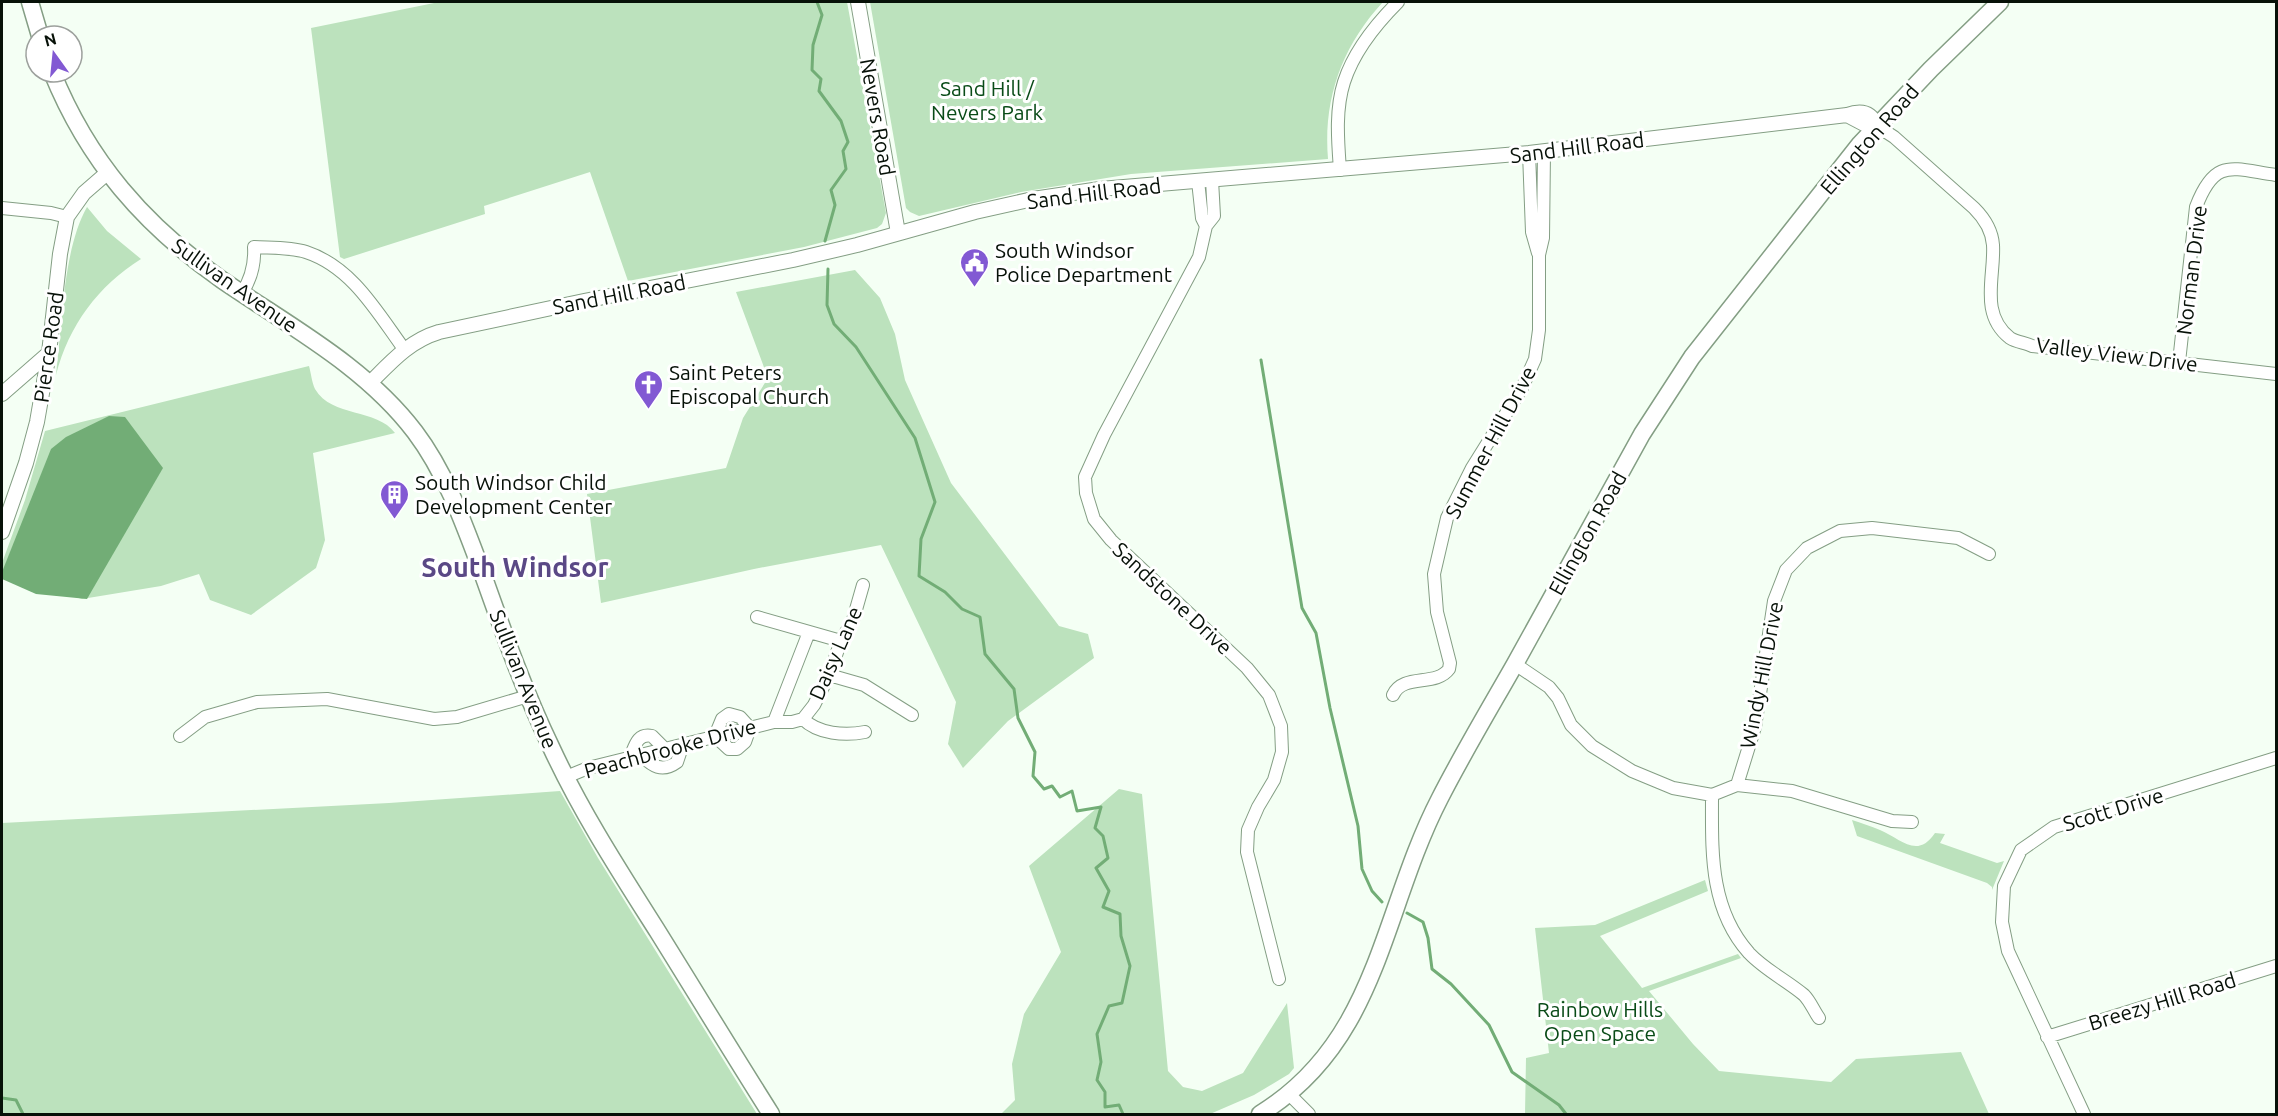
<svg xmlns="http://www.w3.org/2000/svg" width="2278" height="1116" font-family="Ubuntu,sans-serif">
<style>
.green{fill:#bce2bd}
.water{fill:#72ad76}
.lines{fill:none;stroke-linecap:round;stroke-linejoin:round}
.stream{stroke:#72ad76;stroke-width:3}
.minor-casing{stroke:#849e84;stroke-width:14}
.tertiary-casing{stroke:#849e84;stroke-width:16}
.secondary-casing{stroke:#849e84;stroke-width:19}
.minor{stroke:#fff;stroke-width:12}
.tertiary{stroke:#fff;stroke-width:14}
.secondary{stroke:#fff;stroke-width:16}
.labels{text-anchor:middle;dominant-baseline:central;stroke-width:6;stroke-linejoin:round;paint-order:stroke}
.park-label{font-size:21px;fill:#094b17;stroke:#fff}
.street-label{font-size:21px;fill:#071108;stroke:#fff}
.poi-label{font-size:21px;fill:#071108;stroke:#fff;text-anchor:start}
.district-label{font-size:27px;font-weight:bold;fill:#5b4886;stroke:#fff}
</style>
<rect width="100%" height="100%" fill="#f4fff4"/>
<path class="green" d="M439 2H847L886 213 882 224 877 228 804 247 628 281 590 172 484 206 485 214 344 259 340 257 311 28Z
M870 2H1383C1342 46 1323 99 1328 159L1131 174 1021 192 919 216 910 212 906 208Z
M87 207 107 231 141 259C98 286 69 325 56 375 62 326 63 249 87 207Z
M855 270 880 298 895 334 905 380 951 483 1059 626 1088 634 1094 658 1008 721 963 768 948 744 956 702 881 545 754 569 601 603 587 494 726 468 743 418 768 378 736 292Z
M309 366C311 373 312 383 315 389 332 418 377 408 395 433L313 453 325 540 316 568 251 615 210 600 199 574 161 586 82 599 2 575V563L25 500 45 431Z
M1119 789 1142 794 1168 1071 1183 1087 1202 1091 1243 1073 1287 1003 1294 1068 1289 1074 1254 1095 1210 1114H1001L1015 1100 1012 1064 1024 1014 1061 952 1029 866Z
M560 791 598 858 757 1114H2V823L389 803Z
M1852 820C1861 823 1871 826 1880 830 1900 838 1917 860 1935 833L1945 834 1940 843 1997 863 2004 861 1992 890V887L1987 883 1857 836Z
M1705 880 1708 891 1600 936 1642 988 1738 954 1741 958 1649 991 1693 1044 1719 1071 1831 1082 1856 1059 1961 1052 1989 1114H1525L1526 1058 1549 1053 1535 928 1595 925Z"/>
<path class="water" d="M109 416 125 417 163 468 87 599 36 594 2 579V572L51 449 66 437Z"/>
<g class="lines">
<path class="stream" d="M817 2 822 15 813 45 812 70 821 79 819 91 841 121 848 142 843 151 846 169 831 190 835 205 825 241
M828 269 827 305 834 324 856 347 915 438 935 502 921 539 919 576 945 592 962 609 980 617 985 654 1014 689 1018 718 1035 752 1033 776 1044 789 1052 786 1060 797 1072 791 1077 811 1101 807 1095 828 1103 836 1108 858 1096 868 1109 891 1103 907 1120 914 1121 936 1130 966 1122 1003 1109 1006 1097 1034 1101 1062 1097 1080 1105 1092V1107L1119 1105 1123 1114
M1261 360 1302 608 1316 633 1330 708 1358 826 1362 869 1372 891 1382 902
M1407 913 1423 922 1428 938 1432 969 1451 984 1489 1025 1512 1072 1559 1105 1566 1114
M2 1098 16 1100 23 1114"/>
<defs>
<path id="minor" d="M1877 126 1894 137 1974 208C1984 218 1992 230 1993 245 1995 276 1979 314 2010 338 2016 342 2026 343 2032 346L2276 374
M1529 153 1532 232 1538 253
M1340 170C1338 142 1335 110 1344 82 1354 51 1376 24 1398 2
M1212 180 1214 216 1206 226 1199 257 1104 435 1085 477 1086 493 1094 519 1111 540 1247 668 1269 695 1281 726 1282 752 1274 780 1258 807 1248 830 1247 852 1279 979
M1198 181 1202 218 1206 226
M2 208 51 213 67 217
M242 293C251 279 255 263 254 247 271 248 290 247 306 252 352 267 377 312 404 349
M2179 362 2196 207C2215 157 2232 169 2276 175
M757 617 841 641
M1515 664 1549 687 1558 698 1571 725 1592 746 1632 771 1673 788 1712 795 1737 785 1792 791 1892 821 1912 822
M829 675 864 685 912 715
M1393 695C1403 673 1436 687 1449 669L1450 663 1437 612 1434 574 1447 518 1472 468 1522 388 1535 359 1539 330V255L1543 238 1544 152
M729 714 740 717 750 728 745 742 737 749H729L715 736 722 719Z
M803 719 814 705 829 675 841 641 853 620 863 585
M803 719C818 734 845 736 865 732
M774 722 809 632
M180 736 205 717 257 702 327 699 434 719 457 717 528 696
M641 755C652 766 662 773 677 762L683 744
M630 758C635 746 637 733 652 736L665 749
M566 777 588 768 774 722H792L803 719
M1737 785 1755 727 1774 601 1786 570 1807 548 1840 531 1872 528 1958 538 1989 554
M1712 795C1712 851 1709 908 1749 953 1765 970 1786 980 1804 995 1810 1001 1814 1011 1819 1018
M2047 1037 2276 966
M1289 1094 1309 1114
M2084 1114 2008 951 2002 922 2004 886 2021 850 2054 827 2276 758"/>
<path id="tertiary" d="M858 2 898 233
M369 384C391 362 409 341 439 332L584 301 793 260 857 245 975 212 1033 199 1100 189 1529 153 1847 115C1861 110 1871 112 1877 126L1866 125 1847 115
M2 394 49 353
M2 532 26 463 37 422 49 353 60 254 67 217 84 193 107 173"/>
<path id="secondary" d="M30 2 40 36
M52 72C88 161 144 225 222 280 289 326 365 366 415 432 446 473 464 524 482 572 503 631 524 691 551 747 581 812 620 872 658 932 696 993 733 1054 771 1114
M1260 1114C1379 1041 1381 912 1440 798 1463 753 1490 708 1515 664 1558 587 1600 510 1642 434L1692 357 1860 144 1931 69 2000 2"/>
</defs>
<use href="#minor" class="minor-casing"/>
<use href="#tertiary" class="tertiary-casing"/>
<use href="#secondary" class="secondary-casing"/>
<use href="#minor" class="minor"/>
<use href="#tertiary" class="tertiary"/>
<use href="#secondary" class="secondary"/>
</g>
<defs>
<symbol id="civic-pin" viewBox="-11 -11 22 30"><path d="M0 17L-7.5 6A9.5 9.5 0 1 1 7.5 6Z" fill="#8259d3" stroke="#fff"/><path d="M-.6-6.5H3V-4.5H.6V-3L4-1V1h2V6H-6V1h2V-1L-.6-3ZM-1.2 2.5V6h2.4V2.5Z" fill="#fff"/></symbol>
<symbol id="church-pin" viewBox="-11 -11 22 30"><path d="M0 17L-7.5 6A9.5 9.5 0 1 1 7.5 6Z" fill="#8259d3" stroke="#fff"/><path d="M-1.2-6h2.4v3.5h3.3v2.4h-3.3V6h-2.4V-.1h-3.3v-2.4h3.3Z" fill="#fff"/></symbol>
<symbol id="building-pin" viewBox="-11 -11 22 30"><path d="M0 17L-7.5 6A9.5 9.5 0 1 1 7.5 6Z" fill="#8259d3" stroke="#fff"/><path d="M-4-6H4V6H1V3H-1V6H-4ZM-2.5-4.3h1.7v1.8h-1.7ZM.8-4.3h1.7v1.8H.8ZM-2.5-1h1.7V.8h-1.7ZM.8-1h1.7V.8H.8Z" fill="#fff"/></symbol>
</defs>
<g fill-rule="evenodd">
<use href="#civic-pin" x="958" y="246" width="33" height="45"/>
<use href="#church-pin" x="632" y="368" width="33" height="45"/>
<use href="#building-pin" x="378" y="478" width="33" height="45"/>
</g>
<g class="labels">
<g class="park-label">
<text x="987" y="88">Sand Hill /<tspan x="987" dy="24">Nevers Park</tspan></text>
<text x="1600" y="1009">Rainbow Hills<tspan x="1600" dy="24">Open Space</tspan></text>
</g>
<g class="street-label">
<text transform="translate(878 117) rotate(80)">Nevers Road</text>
<text transform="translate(1869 139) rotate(-49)">Ellington Road</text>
<text transform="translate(1577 147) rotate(-7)">Sand Hill Road</text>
<text transform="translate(1094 193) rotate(-7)">Sand Hill Road</text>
<text transform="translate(2191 270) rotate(-83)">Norman Drive</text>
<text transform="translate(235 285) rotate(35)">Sullivan Avenue</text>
<text transform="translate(619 294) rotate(-11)">Sand Hill Road</text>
<text transform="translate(48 347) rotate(-82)">Pierce Road</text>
<text transform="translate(2117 354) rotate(7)">Valley View Drive</text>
<text transform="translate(1490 442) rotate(-62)">Summer Hill Drive</text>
<text transform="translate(1587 533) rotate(-61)">Ellington Road</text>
<text transform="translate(1173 598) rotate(43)">Sandstone Drive</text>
<text transform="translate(835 653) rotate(-66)">Daisy Lane</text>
<text transform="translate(1761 675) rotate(-79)">Windy Hill Drive</text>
<text transform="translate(524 679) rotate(68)">Sullivan Avenue</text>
<text transform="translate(670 748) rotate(-15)">Peachbrooke Drive</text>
<text transform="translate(2113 809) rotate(-17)">Scott Drive</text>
<text transform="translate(2162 1001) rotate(-17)">Breezy Hill Road</text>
</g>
<g class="poi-label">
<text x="995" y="250">South Windsor<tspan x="995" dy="24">Police Department</tspan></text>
<text x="669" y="372">Saint Peters<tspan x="669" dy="24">Episcopal Church</tspan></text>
<text x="415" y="482">South Windsor Child<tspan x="415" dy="24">Development Center</tspan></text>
</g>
<g class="district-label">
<text x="515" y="567">South Windsor</text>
</g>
</g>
<rect width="2278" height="1116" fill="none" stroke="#071108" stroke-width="6"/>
<g transform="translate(54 54) rotate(345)"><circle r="28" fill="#ffffff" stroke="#9ca09c" stroke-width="1.5"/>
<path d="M0-4.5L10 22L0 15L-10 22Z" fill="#8259d3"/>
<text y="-9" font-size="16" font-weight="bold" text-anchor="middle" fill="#071108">N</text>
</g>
</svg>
